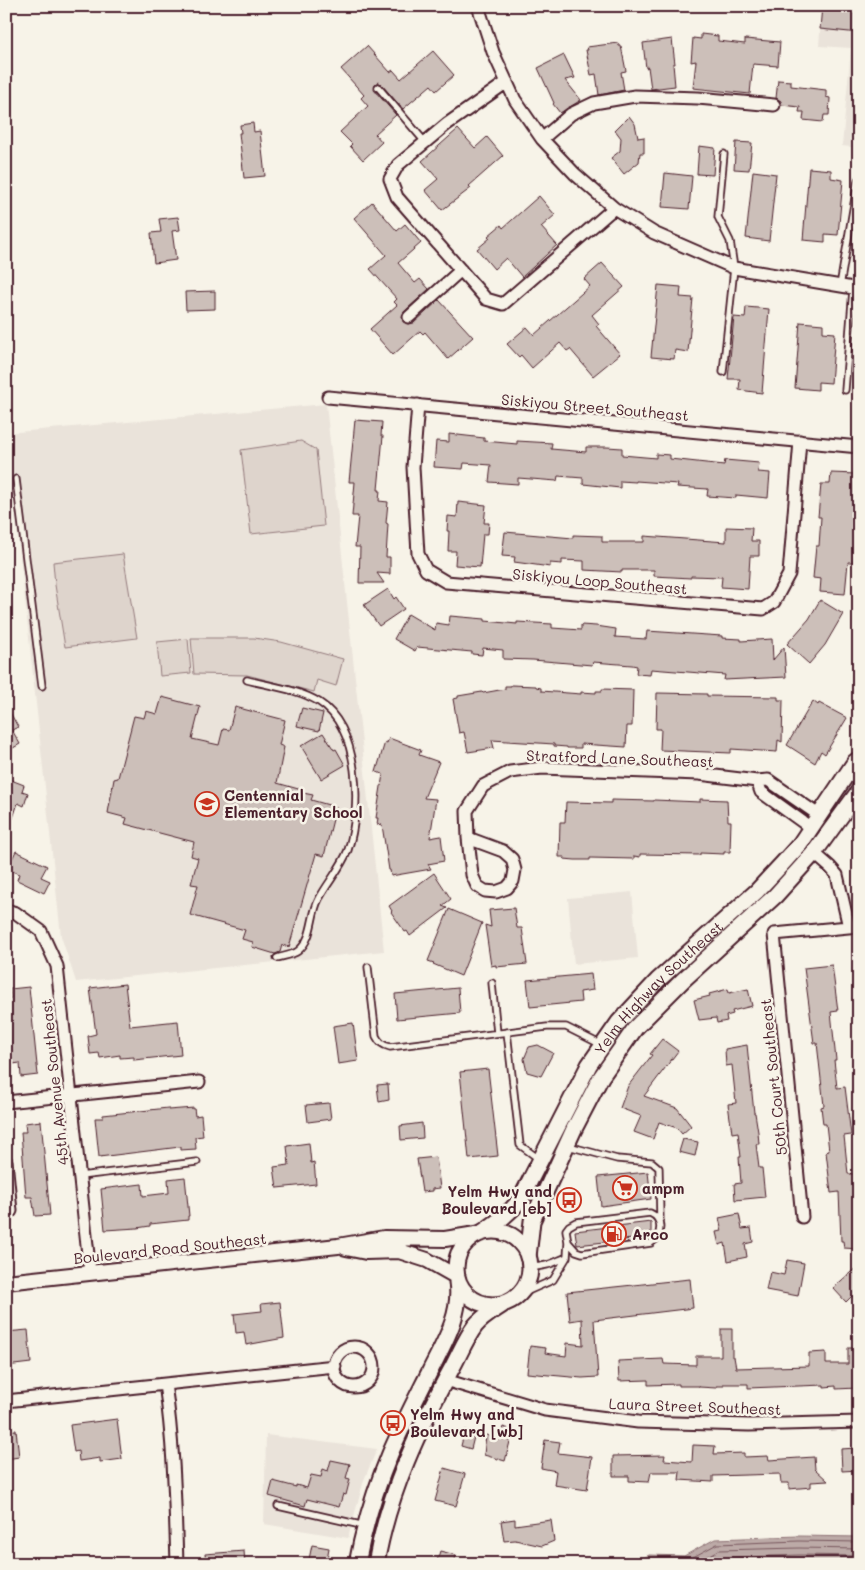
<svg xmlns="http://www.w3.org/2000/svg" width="865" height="1570" font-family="Mali,sans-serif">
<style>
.built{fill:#eae3da}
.green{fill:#ded4cc;stroke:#947a7c}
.water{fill:#bcaaa7;stroke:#8e7275}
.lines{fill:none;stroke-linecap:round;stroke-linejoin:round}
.shore{stroke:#78575d;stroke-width:1}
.building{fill:#ccbfb9;stroke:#4a1f2b}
.service-casing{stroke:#4a1f2b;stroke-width:9}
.minor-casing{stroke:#4a1f2b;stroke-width:15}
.tertiary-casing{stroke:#4a1f2b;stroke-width:18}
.secondary-casing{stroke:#4a1f2b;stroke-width:19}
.service{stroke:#f7f3e8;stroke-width:5.5}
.minor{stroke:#f7f3e8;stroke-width:11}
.tertiary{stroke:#f7f3e8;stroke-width:14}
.secondary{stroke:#f7f3e8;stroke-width:15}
.labels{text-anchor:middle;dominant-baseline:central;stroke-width:5;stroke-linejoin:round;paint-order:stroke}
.street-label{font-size:15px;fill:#4a1f2b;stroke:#f7f3e8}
.poi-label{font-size:15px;font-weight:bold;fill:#4a1f2b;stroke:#f7f3e8;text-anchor:start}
</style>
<rect width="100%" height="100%" fill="#f7f3e8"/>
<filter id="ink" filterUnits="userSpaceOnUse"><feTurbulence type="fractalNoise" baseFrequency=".02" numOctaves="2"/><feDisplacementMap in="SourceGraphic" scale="10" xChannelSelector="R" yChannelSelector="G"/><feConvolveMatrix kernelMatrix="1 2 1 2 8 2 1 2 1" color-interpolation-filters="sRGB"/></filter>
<g filter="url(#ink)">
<path class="built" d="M822 6H859V148L842 146 851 48 819 46Z
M326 404 384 951 76 982 61 936 7 433Z
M632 892 638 958 574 964 568 898Z
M266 1435 377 1449 364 1480 348 1538 264 1524Z"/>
<path class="green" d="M301 441 316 450 324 526 251 534 241 450Z
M123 554 137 638 65 647 55 585 53 562Z
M191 638H254L281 642 343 659 336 686 317 680 314 692 247 675 194 674Z
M188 639 191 673 160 676 157 642Z"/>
<path class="water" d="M799 1536 859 1537V1564H630L637 1562 649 1555 684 1556 715 1539Z"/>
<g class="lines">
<path class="shore" d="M644 1564 651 1560 686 1561 717 1544 799 1541 859 1542
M694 1564 719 1550 799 1548 859 1549
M709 1564 721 1558 799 1555 859 1556"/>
</g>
<path class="building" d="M822 6H859V33L820 29Z
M701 34 718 36V41L745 44V39L780 42 778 66 753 64 750 94 693 88 696 61 691 62 693 38 701 39Z
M672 39 675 64H673L675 86 651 89 648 67 646 68 643 43Z
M618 43 619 46H621L626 71 621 72 624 90 599 95 596 74 591 75 586 50H588L587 47Z
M367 46 390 72 393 70 401 79 433 51 454 75 436 91 431 85 403 109 381 84 378 82 375 84 374 90 396 115 375 134 382 142 363 160 350 146 352 144 340 132 368 106 361 98 364 95 341 69Z
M564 55 575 78 565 80 581 100 560 113 553 104 554 103 538 68Z
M778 80 791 81V86L826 90V97L830 98 829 115H824L823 122 803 120 804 112H799L800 107 781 105V101L776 98Z
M629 116 635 124 638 138 644 137V153H640L639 162 624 174 611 158 620 151 621 138 615 130Z
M253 123 254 132 260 131 265 176 244 178 239 133H241L240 125Z
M458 129 475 148 487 137 503 156 469 186 471 188 442 210 425 190 438 179 422 161Z
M736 142 752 143 749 170 734 169Z
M699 146 715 148 713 175 697 174Z
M809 168 831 170V178L843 180 838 235 825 234V242L803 240Z
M753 171 776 174 769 241 746 238Z
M665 173 692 176 689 209 662 207Z
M539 196 555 215 541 227 557 245 522 277 506 258 494 269 477 249 490 238 488 236 501 225 503 228Z
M372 202 397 231 405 224 421 243 398 263 415 283 420 279 429 289 404 312 402 318 403 322 407 324 414 323 439 300 473 337 448 359 425 332 423 334 420 331 393 355 370 329 397 305 394 302 397 299 370 269 386 255 354 218Z
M178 217 180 230 172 231 176 260 154 263 151 233 161 232 159 219Z
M602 263 624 287 592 315 599 324 596 326 620 354 593 376 570 349 567 351 560 343 532 368 521 355 519 357 507 344 527 327 534 335 590 286 584 279Z
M658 285 681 287 680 297 693 298 688 352 675 350 674 359 651 357Z
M215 291V309L186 310 185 292Z
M746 307 769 309 762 393 739 390 740 379H728L734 317 745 318Z
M800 322 823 324V332L835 333 831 383 818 382V390L795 388Z
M355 420 382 422 381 436H383L378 490H380L379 501 388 502 386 523 388 524 386 557H390V574L377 573 384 583H359L360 547H355L358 516H352L355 482H349Z
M449 434 484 438V441L517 444V441L552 443 551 449 586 452V447H607L622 448V455L656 458V454L670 455V459L724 465 725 460 759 463 758 472 770 473 768 498 736 495V498L707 496 708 489 677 487 678 484 636 481V482L620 481V488L583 484V478L558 476 557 481 518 478V484L489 482 491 465 464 463 463 469 434 467 436 441 449 442Z
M831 473 856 474 854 507H857L853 562H848L845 594 820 592 821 579 813 578 816 546H819L821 517H818L821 484H830Z
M458 502 486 505 484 523H489L488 534H483L480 567 455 565 456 551H448L449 531H447L448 516 457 517Z
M726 527 752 528 751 541H759V556H750L748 589 721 587 722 577 691 576V578L654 576V570H622V572L584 570V561L562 560V564L550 563V567L536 565 514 562 515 557 502 556 505 532 573 538V535L602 536V542H644V536L726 542Z
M388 589 394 599 396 597 404 609 379 626 364 605Z
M820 600 843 614 825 645 809 664 787 644 809 619Z
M408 614 435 630 436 623 449 625 450 616 485 619V621L517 624V622L552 624V628L581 630V625L596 626 616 629 615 637 646 639 647 631 722 636V638L741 639V641L772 639 773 660 784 647 786 677 724 680 725 675 651 669 650 675 636 674 637 666 632 665 593 662 592 665 533 660 503 659V650L483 648 482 655 472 654V652L417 647 415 651 394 639Z
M511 685 536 686V687L541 688V691L581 694V692L596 693V691H602V689L633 690 632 726H627L626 747 581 744V748H567V747L554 746V744L492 740 494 748 468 752 464 732 459 733 453 699 458 698V696L482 692 483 693 505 689V686H511Z
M657 693 707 694V696L778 697V700H783L782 742 778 740 777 752 731 749V753L660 750 661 729H656Z
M162 697 200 707 192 739 219 745 223 729 229 730 235 707 285 720 279 745 284 747 277 783 302 790 298 792 313 795 311 800 336 807 324 856 316 854 289 947 282 945 280 952 275 954 252 947 253 942 242 939 245 930 190 915 198 885 191 884 198 858 191 856 194 842 125 824 127 818 108 813 114 779 118 778 134 716 144 718 146 711 157 714Z
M813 701 818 705 819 703 847 718 825 754 821 751 815 763 787 745Z
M6 705 18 727 12 730 20 744 6 752Z
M302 708 323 713 319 731 297 726Z
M323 733 334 750 336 749 345 765 321 779 301 746Z
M389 738 421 750 419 755 439 762 424 798 436 799 430 838 441 836 444 861 428 864 431 869 391 876 390 870H389L382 825 377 824 378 818H376L383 774 376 772 385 742 387 743Z
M6 778 24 785 22 791 28 793 24 806 18 803 8 833H6Z
M700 799 727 800 728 821H731L730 852H724V854L700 853V855L640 854V857L634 856V859L590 858V860H575L564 859 565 857H559L560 822H565L566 802 611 803V800L654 801V800L700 802Z
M16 851 47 866 41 877 50 881 44 893 17 880 19 874 7 869Z
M434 873 451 899 442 906 447 908 410 936 407 931 405 932 391 912 392 911 389 906Z
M514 908 517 928H522L527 964 496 967V965L491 966 485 925 491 927 489 910Z
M449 909 482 923 461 976 433 964 434 963 428 961Z
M832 965 838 1011 831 1012 836 1060H834L837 1088 845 1087 851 1135 844 1136 848 1174H858L859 1249 844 1248 843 1241H841L839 1192 831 1193 826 1152 829 1151 826 1124H823L821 1107 824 1106 817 1043H814L804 968Z
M591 974 593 990 580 992 581 1002 530 1007 527 980Z
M125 984 130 1026 178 1021 181 1055 134 1060V1057L120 1058V1055L100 1058 99 1053 90 1054 88 1036 96 1034 90 988Z
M29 987 38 1075 21 1077 20 1063 13 1064 9 1026H7L6 999 11 998 10 989Z
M458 988 460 1013 397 1019 395 994Z
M728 989 729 993 748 989 752 1006 732 1011 733 1014 726 1016 727 1021 717 1023 716 1018 699 1020 694 1000 710 996 709 994Z
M353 1023 358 1061 338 1064 333 1026Z
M662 1039 678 1051 644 1096 677 1108 691 1126 682 1134 677 1128 659 1122 653 1139 634 1132 641 1116 620 1108 628 1086 652 1055 650 1054Z
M538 1045 553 1053 541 1076 527 1072 524 1059 529 1047Z
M747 1045 754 1113H755L758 1132 759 1144H756L759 1168H762L765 1197 735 1200 734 1184 741 1183 739 1157H741L738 1132 732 1133 728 1104 736 1103 732 1065 726 1066 725 1049Z
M488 1069 498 1156 469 1159 460 1072Z
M388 1084 389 1100 379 1102 377 1085Z
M329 1103 331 1119 308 1122 306 1105Z
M168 1108V1110L194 1108 195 1116 201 1115 203 1136 195 1137 196 1149 180 1150V1147L99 1157 95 1118H103V1115Z
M41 1121 50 1215 35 1216 32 1197H26L21 1132H26L25 1123Z
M422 1123 423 1138 401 1140 400 1126Z
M683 1139 698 1142 695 1156 679 1152Z
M309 1143 311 1163 314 1162 316 1184 277 1188 274 1167 289 1165 287 1146Z
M436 1157 440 1188 432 1189V1191L422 1192 417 1159Z
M648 1172 651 1199 601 1206 598 1177Z
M185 1177 189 1216H188V1220L150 1224V1226L137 1228 105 1230 101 1189 142 1184 143 1196 169 1193 168 1179Z
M739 1214 742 1229 751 1228 753 1242 745 1244 747 1257 728 1261 725 1243 719 1245 716 1232 722 1231 719 1218Z
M651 1222V1237L577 1245 575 1231Z
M787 1260 804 1263 798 1296 766 1290 770 1272 784 1275Z
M859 1265V1304L852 1296 846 1302 833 1288Z
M690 1279 693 1308 594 1320 598 1377 582 1378 527 1373 530 1346 546 1348 545 1353 566 1356 567 1343 583 1345 582 1319 570 1321 567 1292Z
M280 1302 284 1338 246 1345 244 1332 236 1333 234 1314 262 1311 261 1304Z
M721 1329H732V1357H734L736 1368 809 1366V1353L826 1352V1364H848V1348H859V1386L857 1388 836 1389V1386L824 1387V1385L748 1388V1384H723V1386H716V1388L699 1387V1386H679V1384L648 1385V1380L619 1381 618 1361 663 1359 664 1364 696 1365V1356H721Z
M28 1330 31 1363 6 1366V1332Z
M117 1419 122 1459 100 1462V1458L79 1461 78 1451 74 1452 70 1425Z
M503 1427 513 1430 505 1461 484 1455 486 1435 499 1439Z
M16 1430 19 1457 6 1459V1431Z
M465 1430 475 1433 471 1449 461 1446Z
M545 1440 560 1442 558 1453 592 1457 587 1490 554 1485 556 1471 541 1468Z
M693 1445 715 1446 714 1454 744 1453V1457L768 1456 769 1460 814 1457 815 1469 828 1481 811 1482V1487L789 1489V1483H781L780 1474 713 1476V1482L679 1480 680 1472H651L649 1482 629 1481V1476H613V1456L665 1455 664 1460 692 1462Z
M856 1448 859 1449V1470L842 1471 841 1449Z
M331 1460 350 1464 346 1478 350 1479 346 1495 343 1494 339 1507 307 1499 305 1506 269 1496 273 1481 296 1487V1485L307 1488 311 1475 321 1477 323 1469 328 1471Z
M444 1468 465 1474 456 1506 435 1501Z
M515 1519V1525L551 1520 554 1541 542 1546 515 1540 504 1541 501 1521Z
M312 1545 329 1548 326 1564H308Z
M244 1551 245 1564H206L205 1554Z
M440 1551 456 1555 454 1564H436Z"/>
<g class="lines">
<defs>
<path id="service" d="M378 87 425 142
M840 286 858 180
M723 372 734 268 730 241 718 217 724 154
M845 390 853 289
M16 479 42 686
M247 680C270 686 298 689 319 702 360 728 362 808 348 850 341 868 328 882 319 899 310 915 314 938 298 951 293 955 283 956 277 958
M368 967 376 1036C379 1042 382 1045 390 1047L547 1027H566L602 1045
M492 983 497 1033
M507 1032 520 1145 539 1159
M568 1146 617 1159 652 1162 659 1168 660 1219
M80 1176 197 1162
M567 1257 568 1242 566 1230 569 1226 576 1222 650 1213C664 1219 662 1236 651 1243L582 1253 576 1251 568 1242
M519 1295 553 1280 567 1257C552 1263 547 1267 530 1267
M278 1506 365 1526"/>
<path id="minor" d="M478 6 493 52 515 100 542 139 575 174 614 208 654 233 734 268 859 289
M507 82 447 124 398 165 390 179 397 197 486 299 503 304 614 208
M542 139 571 114 594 103 635 96 698 98 774 105
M409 317 461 270
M328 397 859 447
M418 405 413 467 418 554 426 570 446 582 763 609 774 602 789 574 800 441
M757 781 761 792 811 828
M468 838 503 851 512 859 515 870 513 881 507 888 496 892 485 891 477 886 472 875 468 838 467 811 483 786 510 772 542 768 699 774 757 781 768 780 820 816
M814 853 830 867 837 875 849 927
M6 910 16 913 41 931 57 966 90 1273
M6 1102 199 1082
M6 1161 11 1211
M802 1217 774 934 859 926
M334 1367a20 20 0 1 1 40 0a20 20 0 1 1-40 0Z
M445 1380 545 1410 638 1422 749 1425 859 1422
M165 1384 335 1366
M6 1401 165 1384C174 1445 175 1502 177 1564"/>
<path id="tertiary" d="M346 1248 366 1252 399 1251 427 1260 457 1277
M6 1282 338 1246 384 1238 445 1239 476 1234"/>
<g id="secondary">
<circle cx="493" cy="1268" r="37"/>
<path id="s1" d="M483 1232C497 1222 510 1213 520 1200L589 1065 619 1022 658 980 757 891 783 863 800 844 855 762 859 759"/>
<path d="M528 1257 532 1221 574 1129 601 1077 636 1027 683 980 775 896 814 853 859 791"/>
<path d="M357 1564C364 1526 375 1490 390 1454 402 1426 416 1399 430 1371 444 1343 462 1314 457 1282"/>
<path d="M376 1564C388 1494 419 1428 453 1366 460 1353 466 1338 475 1326 482 1317 493 1311 502 1305"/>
</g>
</defs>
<use href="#service" class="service-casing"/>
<use href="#minor" class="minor-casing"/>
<use href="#tertiary" class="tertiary-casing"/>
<use href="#secondary" class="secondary-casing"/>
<use href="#service" class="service"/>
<use href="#minor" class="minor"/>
<use href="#tertiary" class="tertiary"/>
<use href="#secondary" class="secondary"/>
</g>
</g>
<defs>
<symbol id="school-ring" viewBox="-11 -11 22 22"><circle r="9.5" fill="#f7f3e8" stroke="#c8321e" stroke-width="1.5"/><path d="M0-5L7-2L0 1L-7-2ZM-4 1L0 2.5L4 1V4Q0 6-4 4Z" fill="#c8321e"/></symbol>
<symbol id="supermarket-ring" viewBox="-11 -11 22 22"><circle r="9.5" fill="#f7f3e8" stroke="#c8321e" stroke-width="1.5"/><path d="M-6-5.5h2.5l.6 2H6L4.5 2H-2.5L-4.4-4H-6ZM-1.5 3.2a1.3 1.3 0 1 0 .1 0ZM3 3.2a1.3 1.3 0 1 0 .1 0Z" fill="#c8321e"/></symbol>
<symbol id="bus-ring" viewBox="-11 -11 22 22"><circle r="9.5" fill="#f7f3e8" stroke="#c8321e" stroke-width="1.5"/><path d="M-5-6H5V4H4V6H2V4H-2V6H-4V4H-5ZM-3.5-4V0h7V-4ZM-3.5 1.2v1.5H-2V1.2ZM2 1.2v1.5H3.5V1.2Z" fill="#c8321e"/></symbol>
<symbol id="fuel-ring" viewBox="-11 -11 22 22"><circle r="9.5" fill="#f7f3e8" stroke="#c8321e" stroke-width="1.5"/><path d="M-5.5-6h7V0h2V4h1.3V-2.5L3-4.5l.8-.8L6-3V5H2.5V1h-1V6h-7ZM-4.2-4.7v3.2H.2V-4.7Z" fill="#c8321e"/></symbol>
</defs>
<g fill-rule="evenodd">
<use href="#school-ring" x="193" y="790" width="28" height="28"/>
<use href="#supermarket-ring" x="611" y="1174" width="28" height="28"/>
<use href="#bus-ring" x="555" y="1186" width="28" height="28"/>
<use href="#fuel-ring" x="600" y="1220" width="28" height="28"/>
<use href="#bus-ring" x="379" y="1409" width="28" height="28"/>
</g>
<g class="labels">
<g class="street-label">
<text transform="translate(595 407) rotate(5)">Siskiyou Street Southeast</text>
<text transform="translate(600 581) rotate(5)">Siskiyou Loop Southeast</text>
<text transform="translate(620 758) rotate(2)">Stratford Lane Southeast</text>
<text stroke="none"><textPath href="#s1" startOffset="305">Yelm Highway Southeast</textPath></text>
<text transform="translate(773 1077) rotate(-96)">50th Court Southeast</text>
<text transform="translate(54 1082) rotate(-96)">45th Avenue Southeast</text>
<text transform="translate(170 1248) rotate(-6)">Boulevard Road Southeast</text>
<text transform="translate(695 1406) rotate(2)">Laura Street Southeast</text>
</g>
<g class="poi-label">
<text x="224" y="795">Centennial<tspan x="224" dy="17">Elementary School</tspan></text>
<text x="642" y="1188">ampm</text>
<text x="552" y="1191" text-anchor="end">Yelm Hwy and<tspan x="552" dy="17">Boulevard [eb]</tspan></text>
<text x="632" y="1234">Arco</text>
<text x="410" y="1414">Yelm Hwy and<tspan x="410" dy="17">Boulevard [wb]</tspan></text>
</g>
</g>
<rect width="865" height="1570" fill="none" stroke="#f7f3e8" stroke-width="25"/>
<rect x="12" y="12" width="840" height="1545" fill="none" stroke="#4a1f2b" stroke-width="2" filter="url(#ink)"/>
</svg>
